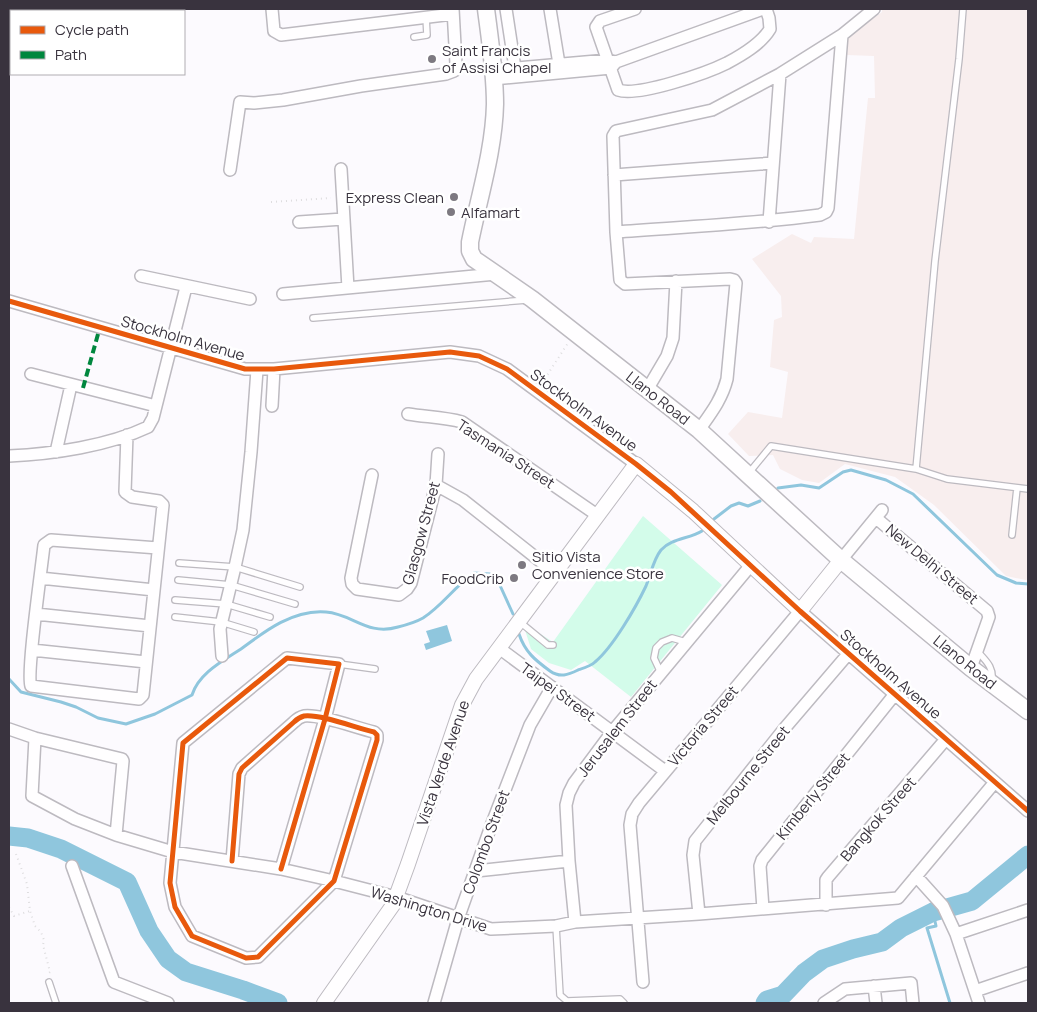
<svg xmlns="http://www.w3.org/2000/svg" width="1037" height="1012" font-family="Manrope,sans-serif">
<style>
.industrial{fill:#f8eeee}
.green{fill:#d3fcea}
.water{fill:#8fc6dd}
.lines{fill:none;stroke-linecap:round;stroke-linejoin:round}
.stream{stroke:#8fc6dd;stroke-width:3}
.river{stroke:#8fc6dd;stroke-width:19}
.service-casing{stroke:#bdbac0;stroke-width:8}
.minor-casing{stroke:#bdbac0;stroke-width:14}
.tertiary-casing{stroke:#bdbac0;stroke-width:16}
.secondary-casing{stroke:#bdbac0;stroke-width:19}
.path{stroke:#dedddf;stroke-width:2;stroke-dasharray:1 4;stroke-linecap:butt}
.service{stroke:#fffeff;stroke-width:5.5}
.minor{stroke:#fffeff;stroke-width:11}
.tertiary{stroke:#fffeff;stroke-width:14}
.secondary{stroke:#fffeff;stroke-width:16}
.quiet{stroke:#00873e;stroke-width:4;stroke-dasharray:8 4;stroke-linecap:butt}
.cycleway-casing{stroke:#fff;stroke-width:8}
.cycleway{stroke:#e8590c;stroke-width:5}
.poi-dot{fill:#7d7981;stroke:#fff;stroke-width:2}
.labels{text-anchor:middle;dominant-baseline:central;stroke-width:5;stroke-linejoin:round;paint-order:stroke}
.poi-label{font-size:15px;fill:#39333e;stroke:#fff;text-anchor:start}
.street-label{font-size:15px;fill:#39333e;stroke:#fff}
</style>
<rect width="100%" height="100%" fill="#fcfafe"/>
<path class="industrial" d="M882 9H1028V579L1026 580 1006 576 934 505 895 477 845 464 819 483 802 480 780 469 773 455 749 456 728 434 748 412 782 418 788 372 770 367 774 320 782 317 781 296 752 259 792 234 811 243 814 237 854 239 868 98H875L874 56 847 55 848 37 882 12Z"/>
<path class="green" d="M643 516 722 585 631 697 585 661 571 670 549 663 531 649 525 630 528 626 553 642Z"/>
<path class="water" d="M447 625 452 641 426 650 424 644 430 642 426 631Z"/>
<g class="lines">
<path class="stream" d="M778 488 801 485 819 488 843 472 851 470 886 480 913 494 997 575 1016 583 1028 584
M714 519 731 506 739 503 748 506 760 501
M519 634C525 652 535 660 550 671 560 678 568 675 578 670 584 668 591 666 595 662 613 647 636 607 646 586 651 574 653 560 661 550 672 538 689 539 702 531
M9 679 21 692 61 702 76 707 98 718 126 724 155 714 192 695C199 673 223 661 241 649 265 631 294 609 326 612 353 614 367 636 398 627 406 625 416 622 423 618 442 606 455 586 474 573L490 574 498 581 513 614
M933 912 936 926 927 928 950 1003"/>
<path class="river" d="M9 836 28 838 61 849 127 882 149 931 168 959 186 972 243 990 278 1003
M765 1003 767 1000 783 995 804 973 823 959 853 949 882 942 901 928 933 912 972 901 1028 855"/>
<defs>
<path id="service" d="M43 11 45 9
M414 37 427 35 426 17
M9 44 11 42
M313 318 527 300
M916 469 935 261 959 59 963 9
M748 474 771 446 916 469 947 479 1028 489
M1012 535 1017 488
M179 563 235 567 300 587
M178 580 231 585 295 604
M175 600 226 604 270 617
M175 617 221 622 254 632
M520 622 548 645H553
M977 651C986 661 994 667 992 682
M339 664 375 669
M661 673 654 658 656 648 662 642 672 638 686 642
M556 926 560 995 567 1001 620 999 624 1003
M49 982 56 1003"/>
<path id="minor" d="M272 9 274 31 281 35 453 14
M506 9 515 68
M550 9 559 64
M635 9 600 21 596 27 618 90C638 97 707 73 727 63 742 55 761 44 770 29L769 18 766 9
M117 11 125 9
M493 70 608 60 615 62
M493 79 611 68 616 62 763 9
M341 169 348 288
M230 170 240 102 254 103 283 100 361 86 446 74 454 71 456 64 453 9
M614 175 773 163
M299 222 343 219
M769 222 780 74
M616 232C684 227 752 224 820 215L826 212 828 208 842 35
M141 276 250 299
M283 294 496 274
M9 301 245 369H274L450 352 479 356 507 369 636 464
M31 374 156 406
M647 390 667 356 673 338 676 281
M272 406 274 369
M408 414C426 417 444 417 462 422L597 515
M699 430C711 413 722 399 727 379L736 283 734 280 730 279 625 284 620 280 616 232 613 136 616 131 712 110 780 74 842 35 874 9
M127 435 125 492 132 497 159 501 163 505 143 695 139 699 31 686C26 675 42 565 44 545L51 540 158 548
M56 452 71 385
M9 456C53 454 108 446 148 427L153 418 186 287
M372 475 351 578 352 584 357 589 399 595 407 589 411 583 436 485 438 454
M436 485 463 500 554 572
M876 518 987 611 989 617 971 668
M841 560 882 510
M40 578 154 590
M36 614 150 626
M499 648 665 771
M32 650 146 662
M222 656 220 629 235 567 243 530 251 452 257 370
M9 729 35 738 122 759 123 761 116 835
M35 738 32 796 75 819 116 835 173 852 281 869 334 881 396 897 491 929 556 926 575 922 699 914 898 898 995 782
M232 861 239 774 242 768 294 722C297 719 300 717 304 716 321 714 356 728 374 732L377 735V740L334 881 258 957 246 958 192 936 175 907 170 883 183 743 287 658 339 664 325 719 281 869
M72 866 114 982 168 1003
M476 871 569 861
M916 876 943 906 956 934 979 1003
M826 905V880L828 877 946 739
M763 909 760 866 762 860 895 694
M699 914 693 855 695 841 784 729 849 653
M575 922 569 861 566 805 569 793 574 783 612 732 751 565
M956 934 1028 910
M643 982 630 825 632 814 639 803 800 611 1028 811
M874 986 876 1003
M975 991 1028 973
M434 1003 458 919 491 826 530 725 552 687
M824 1003 845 989 911 983 913 1003"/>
<path id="tertiary" d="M324 1003 393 905 408 864 462 705 476 679 636 464 693 511 800 611 841 560"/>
<path id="secondary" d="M486 9C490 40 495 72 495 104 494 150 479 197 470 242V251L474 259 532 299 699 430 841 560 971 668 1028 711"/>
</defs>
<use href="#service" class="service-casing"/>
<use href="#minor" class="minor-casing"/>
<use href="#tertiary" class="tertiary-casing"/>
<use href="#secondary" class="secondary-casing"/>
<path class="path" d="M271 202 331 198
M542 383 568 343
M16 854 27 884 30 911 35 926 41 932 44 940 43 945 50 972 48 974
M9 907 14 916 30 911"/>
<use href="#service" class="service"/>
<use href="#minor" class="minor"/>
<use href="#tertiary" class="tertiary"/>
<use href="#secondary" class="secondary"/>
<path class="quiet" d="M83 388 100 327"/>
<defs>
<path id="cycleway" d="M9 301 245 369H274L450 352 479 356 507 369 636 464 671 492 800 611 1028 811
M232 861 239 774 242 768 294 722C297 719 300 717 304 716 321 714 356 728 374 732L377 735V740L334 881 258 957 246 958 192 936 175 907 170 883 183 743 287 658 339 664 325 719 281 869"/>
</defs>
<use href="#cycleway" class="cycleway-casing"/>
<use href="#cycleway" class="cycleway"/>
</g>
<g class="poi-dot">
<circle cx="432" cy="59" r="5"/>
<circle cx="454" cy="197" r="5"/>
<circle cx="451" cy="212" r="5"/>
<circle cx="522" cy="565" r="5"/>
<circle cx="514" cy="578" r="5"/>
</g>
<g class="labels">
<g class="poi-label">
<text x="442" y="50">Saint Francis<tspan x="442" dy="17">of Assisi Chapel</tspan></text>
<text x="444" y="197" text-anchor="end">Express Clean</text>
<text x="461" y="212">Alfamart</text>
<text x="532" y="556">Sitio Vista<tspan x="532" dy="17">Convenience Store</tspan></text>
<text x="504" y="578" text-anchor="end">FoodCrib</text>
</g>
<g class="street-label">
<text transform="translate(183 338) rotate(16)">Stockholm Avenue</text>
<text transform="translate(658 398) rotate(38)">Llano Road</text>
<text transform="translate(584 410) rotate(36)">Stockholm Avenue</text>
<text transform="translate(506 454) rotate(33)">Tasmania Street</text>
<text transform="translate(421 533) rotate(-75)">Glasgow Street</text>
<text transform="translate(932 564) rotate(40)">New Delhi Street</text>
<text transform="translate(965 662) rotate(39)">Llano Road</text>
<text transform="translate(891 674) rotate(41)">Stockholm Avenue</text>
<text transform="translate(558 692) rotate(36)">Taipei Street</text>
<text transform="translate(703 726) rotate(-50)">Victoria Street</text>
<text transform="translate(617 728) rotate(-52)">Jerusalem Street</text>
<text transform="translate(443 763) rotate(-71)">Vista Verde Avenue</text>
<text transform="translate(748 775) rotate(-51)">Melbourne Street</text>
<text transform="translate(813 796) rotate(-51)">Kimberly Street</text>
<text transform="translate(878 819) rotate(-49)">Bangkok Street</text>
<text transform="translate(486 842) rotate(-70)">Colombo Street</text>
<text transform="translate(429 909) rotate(17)">Washington Drive</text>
</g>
</g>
<rect width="1037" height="1012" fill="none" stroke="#39333e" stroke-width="20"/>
<rect x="10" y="10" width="175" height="65" fill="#ffffff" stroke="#b0adb2"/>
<rect x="20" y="26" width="25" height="8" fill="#e8590c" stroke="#b0adb2"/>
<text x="55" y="35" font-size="15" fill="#39333e">Cycle path</text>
<rect x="20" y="51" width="25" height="8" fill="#00873e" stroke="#b0adb2"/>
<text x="55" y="60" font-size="15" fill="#39333e">Path</text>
</svg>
